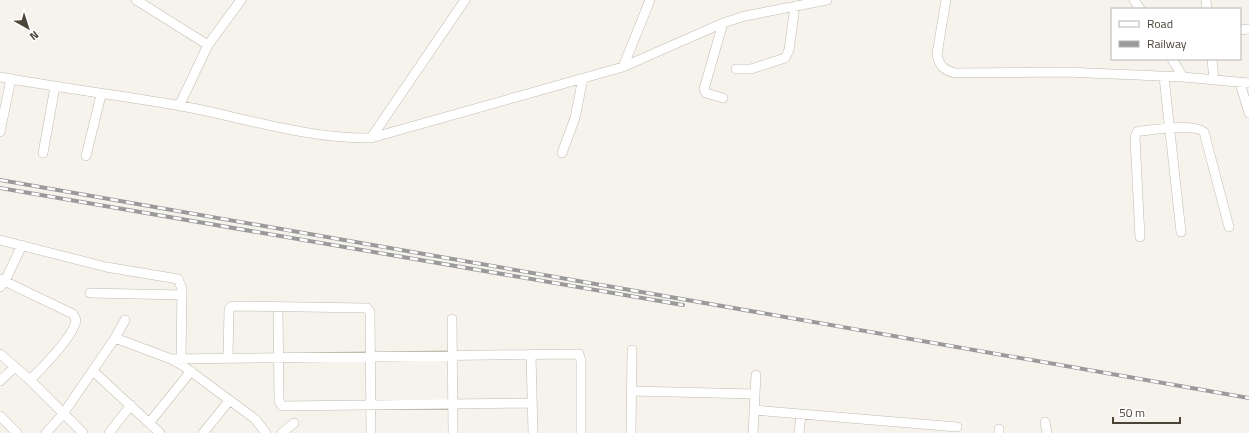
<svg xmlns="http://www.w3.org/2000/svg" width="1249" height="433" font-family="'Titillium Web',sans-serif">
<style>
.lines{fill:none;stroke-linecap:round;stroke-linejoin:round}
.minor-casing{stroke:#c2bbae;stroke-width:10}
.minor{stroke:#fff;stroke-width:9}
.rail-casing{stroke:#9a9a9a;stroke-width:4}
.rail{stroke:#fff;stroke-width:2.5;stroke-dasharray:8;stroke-linecap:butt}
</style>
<rect width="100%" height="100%" fill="#f6f3ec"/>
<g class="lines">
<defs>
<path id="minor" d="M136 0 208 45
M946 0 937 54C939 66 944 70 955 73L1066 72 1183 77
M1134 0 1140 9
M1206 0 1207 9
M723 23 704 89 706 93 723 98
M1240 30 1249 29
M1172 59 1183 77 1249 83
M1212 59 1214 80
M623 67 650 0
M736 69H751L785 58 789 50 795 6
M0 77C64 89 128 96 192 108 251 120 310 139 371 138L623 67 723 23 745 16 827 0
M1164 77 1181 232
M1240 83 1249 113
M179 106 208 45 241 0
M0 132 11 79
M371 138 465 0
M43 153 55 87
M562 153 575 118 583 78
M86 156 101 95
M1140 237 1135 138 1137 132 1140 131C1153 130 1194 123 1204 132L1229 227
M0 240 106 267 178 279 182 289 181 359
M0 279 73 314 76 320C75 335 41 369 30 380
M0 287 5 281 22 245
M90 293 182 295
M278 307 279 401 282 406 531 403
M452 319 453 433
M125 320 115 338 171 359 182 365 255 419 266 433
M0 354 30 380 83 433
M531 354 533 433
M228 358 229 309 232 306 367 308 370 312 371 433
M171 359 576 354H579L581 361V433
M93 371 160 433
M0 381 15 367
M632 391 755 394
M754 410 957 427
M0 416 17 433
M150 422 191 371
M1045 422 1047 433
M999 429V433
M46 433 63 414 115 338
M109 433 131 405
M203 433 229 401
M282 433 294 423
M631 433 632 350
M753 433 756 375
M799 433 801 414"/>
</defs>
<use href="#minor" class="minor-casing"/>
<use href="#minor" class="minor"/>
<defs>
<path id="rail" d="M0 180 1249 398
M0 188 683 305"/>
</defs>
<use href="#rail" class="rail-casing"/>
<use href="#rail" class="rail"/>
</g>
<rect x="1111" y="8" width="130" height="52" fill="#ffffff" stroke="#b7b4b0"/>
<rect x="1119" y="21" width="20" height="6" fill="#ffffff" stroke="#b7b4b0"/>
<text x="1147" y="28" font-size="12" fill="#4b4439">Road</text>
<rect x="1119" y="41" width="20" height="6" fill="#9a9a9a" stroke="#b7b4b0"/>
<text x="1147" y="48" font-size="12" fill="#4b4439">Railway</text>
<g transform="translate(28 28) rotate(141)" stroke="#ffffff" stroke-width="3" paint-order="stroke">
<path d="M0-3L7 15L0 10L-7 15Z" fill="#4b4439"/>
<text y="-6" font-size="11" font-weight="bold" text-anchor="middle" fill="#4b4439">N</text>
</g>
<path d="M1113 417v6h67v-6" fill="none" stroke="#4b4439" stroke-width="2"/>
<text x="1119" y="417" font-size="12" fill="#4b4439" stroke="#ffffff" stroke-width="3" paint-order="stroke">50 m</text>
</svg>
